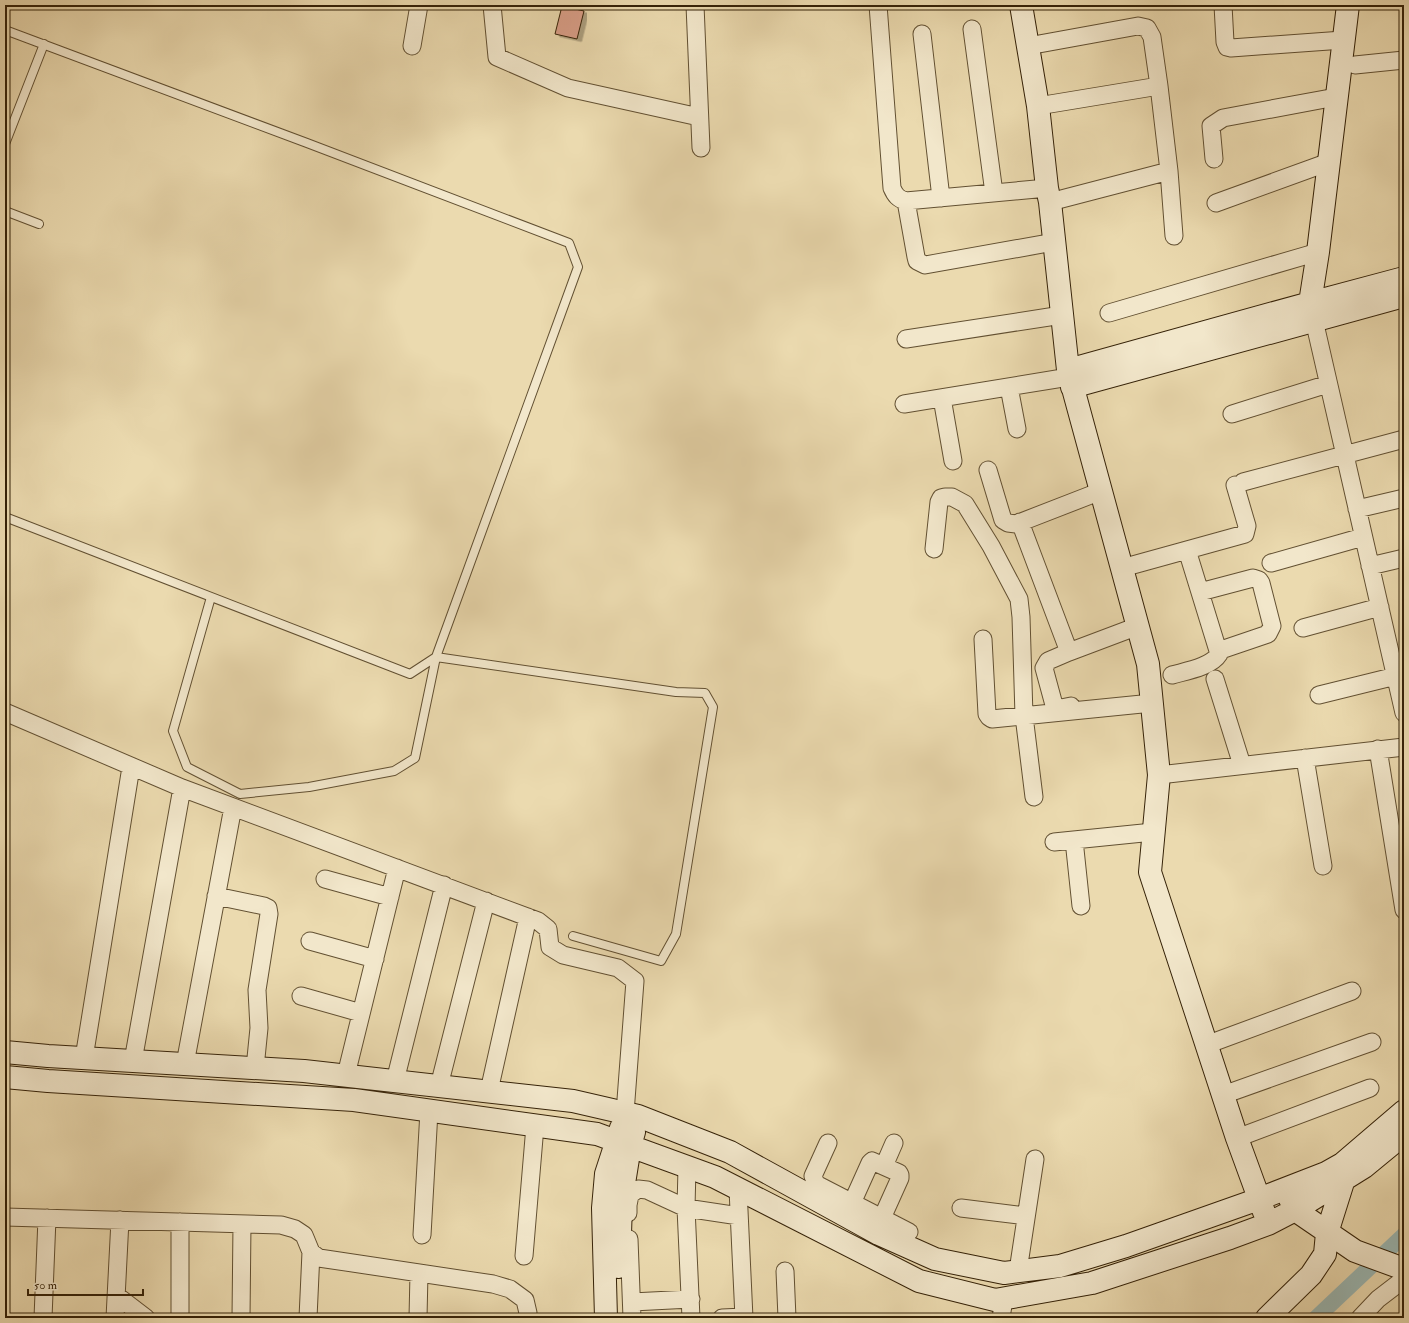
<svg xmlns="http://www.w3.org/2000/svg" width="1409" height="1323" font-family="'IM FELL Double Pica',serif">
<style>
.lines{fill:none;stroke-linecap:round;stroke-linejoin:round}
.canal{stroke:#9bb8b4;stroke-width:16}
.building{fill:#dba08a;stroke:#352208;filter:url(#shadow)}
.lane-casing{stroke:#625032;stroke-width:10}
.street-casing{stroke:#625032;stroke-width:19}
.secondary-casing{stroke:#352208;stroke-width:24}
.lane{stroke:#f2e7cb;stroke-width:8}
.street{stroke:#f2e7cb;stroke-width:17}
.secondary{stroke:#f2e7cb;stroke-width:22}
</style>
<defs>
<filter id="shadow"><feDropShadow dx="4.5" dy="2.5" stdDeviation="0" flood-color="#0004"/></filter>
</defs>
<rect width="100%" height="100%" fill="#ebdaaf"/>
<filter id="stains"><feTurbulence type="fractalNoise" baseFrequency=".005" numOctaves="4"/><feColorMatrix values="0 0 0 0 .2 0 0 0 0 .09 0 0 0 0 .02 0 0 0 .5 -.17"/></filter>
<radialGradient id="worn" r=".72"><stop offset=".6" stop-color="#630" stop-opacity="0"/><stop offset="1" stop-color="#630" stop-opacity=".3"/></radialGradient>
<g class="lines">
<path class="canal" d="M1316 1318 1404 1235"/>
</g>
<path class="building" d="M562 6 584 11 577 39 555 34Z"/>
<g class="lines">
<defs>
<path id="lane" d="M5 30 307 143 569 243 578 267 436 657 410 674 5 517
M5 144 44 44
M5 211 39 224
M211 597 173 731 187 767 240 794 309 787 394 771 415 758 436 657 676 692 705 693 713 707 676 934 661 961 573 936"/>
<path id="street" d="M492 5 497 57 568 88 699 117
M695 5 701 148
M878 5 892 188C895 195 898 199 906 201L1047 188
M1223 5 1225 42 1227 47 1231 48 1343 40
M972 29 994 193
M922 34 941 198
M412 46 419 5
M1028 46 1138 26 1147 28 1152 37 1159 86 1169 171
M1355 65 1404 60
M1038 106 1159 86
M1214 159 1211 126 1223 118 1336 97
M906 201 916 257 917 261 925 265 1054 242
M1050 202 1169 171 1174 236
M1216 203 1329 162
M1109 313 1318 252
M1314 320 1404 713
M906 339 1062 315
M1009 387 1017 429
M942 398 953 461
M904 404 1069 377
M1232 414 1328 384
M988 470 1003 520 1008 523 1016 524 1101 491
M1243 482 1404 439
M1357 509 1404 498
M1020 522 1069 652 1138 626
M934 549 939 502 941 498 945 497H952L965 504 991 546 1019 599 1021 617 1024 716 1034 797
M1271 563 1363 537
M1370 566 1404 558
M1122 568 1245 534 1247 526 1235 485
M1200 592 1253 578 1259 580 1261 583 1272 626 1268 634 1218 651
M1303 628 1380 607
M983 639 987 714 989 717 992 719 1152 703
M1069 652 1048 661 1044 668 1054 705 1061 708 1071 706
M1172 675C1186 671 1211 667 1219 654L1187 550
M1215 679 1242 765
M1319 695 1396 676
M5 712 182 788 538 921 548 929 550 947 563 955 618 968 635 981 625 1113
M1378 749 1404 910
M1305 758 1323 866
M1159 775 1404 747
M1074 840 1081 906
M1054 842 1153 832
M325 879 390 897
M216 896 264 906 268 908 269 914 257 990 259 1028 255 1068
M310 941 375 959
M301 996 361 1013
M1206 1045 1352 991
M84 1058 131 767
M133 1061 182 788
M185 1064 233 807
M346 1075 397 868
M395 1081 444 885
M439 1086 486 901
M489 1091 528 917
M1223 1095 1372 1042
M1237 1138 1370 1088
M828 1143 813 1176 816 1184 909 1232
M884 1166 894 1143
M687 1167 686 1208 691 1318
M738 1189 744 1318
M852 1203 870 1163 872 1161 899 1173 900 1175V1178L882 1218
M961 1208 1026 1216
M628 1213V1205L630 1195 638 1189 647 1190 686 1208 739 1216
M5 1217 281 1225 295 1229 304 1235 311 1252 319 1258 493 1284 510 1289 525 1300 528 1313 527 1318
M422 1235 429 1111
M629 1239 632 1318
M524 1256 535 1126
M785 1271 787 1318
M1018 1271 1035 1159
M116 1295 146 1318
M632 1302 691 1299
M43 1318 47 1218
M115 1318 120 1220
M180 1318V1222
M241 1318 242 1224
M308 1318 311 1252
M418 1318 419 1273
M722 1318 744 1317
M1001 1318 1004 1299
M1360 1318 1378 1299 1404 1279"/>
<path id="secondary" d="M1021 5 1038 106 1047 188 1050 202 1068 370 1148 664 1159 775 1150 872 1237 1138 1264 1212
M1312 315 1310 303 1318 252 1348 5
M1068 370 1310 303 1404 278
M1072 387 1404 296
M5 1052 48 1056 304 1071 573 1101 638 1116 730 1152 879 1234 935 1259 1004 1273 1060 1266 1126 1246 1259 1199 1326 1173 1342 1164 1404 1111
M5 1077 48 1081 354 1100 597 1134 715 1177 919 1281 995 1300 1092 1283 1230 1238 1268 1224 1295 1210 1364 1167 1404 1134
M1290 1199 1295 1210 1355 1251 1404 1269
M619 1267 621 1202 630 1146 634 1132
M606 1318 603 1208 606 1174 621 1128
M1267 1318 1311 1275 1325 1254 1327 1233 1344 1179"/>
</defs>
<use href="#lane" class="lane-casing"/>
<use href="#street" class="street-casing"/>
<use href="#secondary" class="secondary-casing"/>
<use href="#lane" class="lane"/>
<use href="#street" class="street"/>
<use href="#secondary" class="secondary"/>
</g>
<rect width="1409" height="1323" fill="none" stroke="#ebdaaf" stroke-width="20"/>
<rect x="6" y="6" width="1397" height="1311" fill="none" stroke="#352208" stroke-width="2"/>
<rect x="10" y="10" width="1389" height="1303" fill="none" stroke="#352208"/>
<path d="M28 1289v6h115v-6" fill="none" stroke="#352208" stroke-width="2"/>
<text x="34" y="1289" font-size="12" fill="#352208" stroke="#f2e7cb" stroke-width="3" paint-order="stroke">50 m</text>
<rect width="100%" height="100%" filter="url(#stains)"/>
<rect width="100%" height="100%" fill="url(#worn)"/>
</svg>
